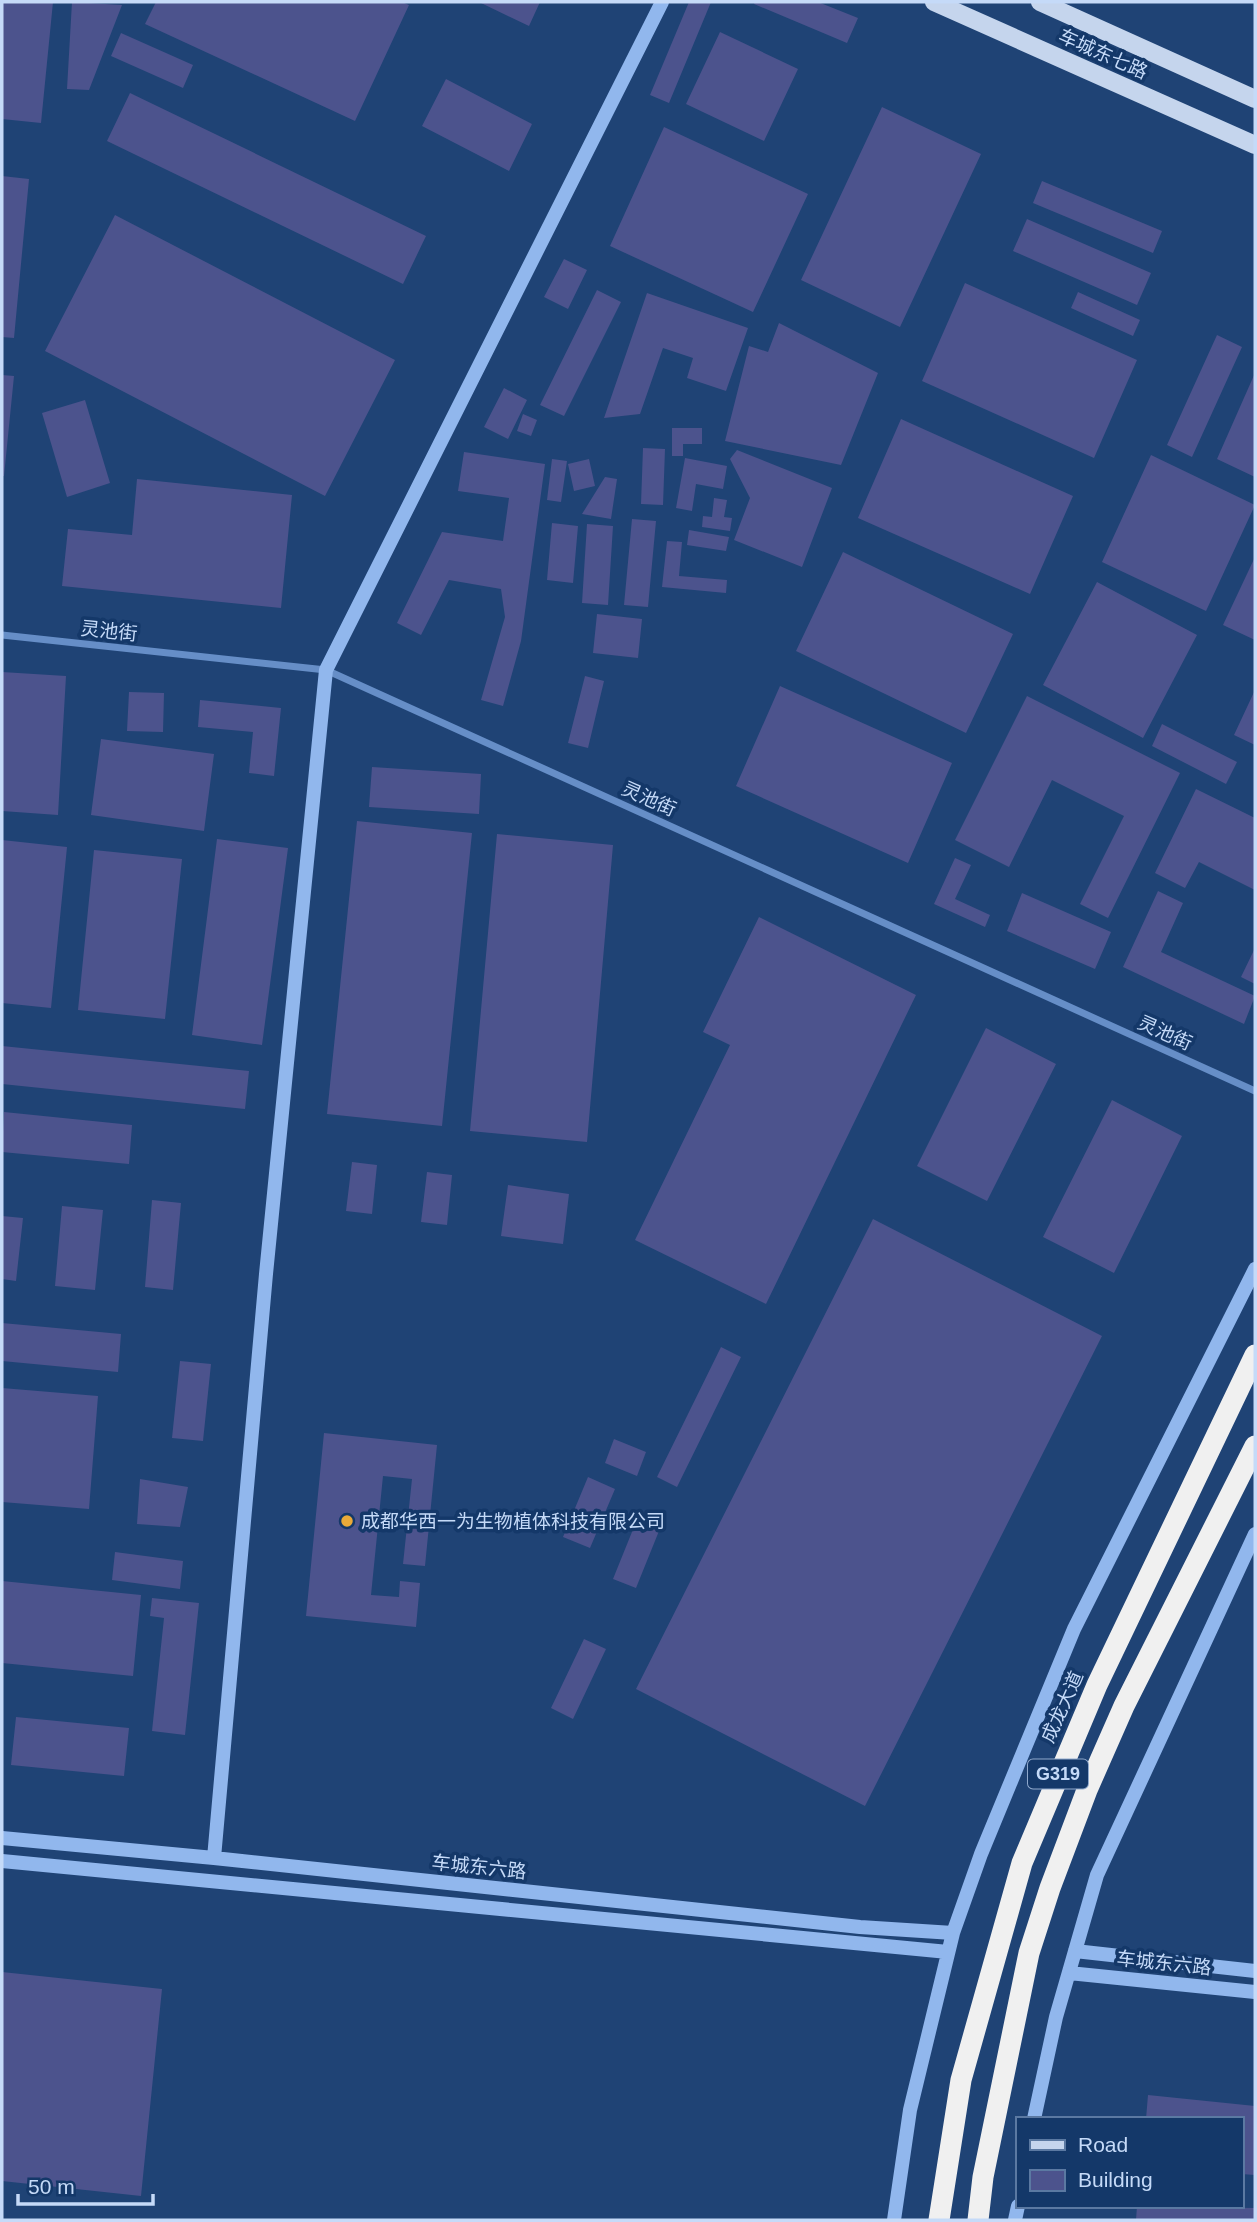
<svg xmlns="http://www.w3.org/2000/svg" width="1257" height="2222" font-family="Helvetica,'Noto Sans SC',sans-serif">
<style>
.building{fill:#4c538d}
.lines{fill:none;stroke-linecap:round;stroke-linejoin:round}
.street{stroke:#668ec7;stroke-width:7}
.secondary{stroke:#91b7ed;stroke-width:14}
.primary{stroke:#c5d5ed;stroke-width:18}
.highway{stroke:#f0f0f0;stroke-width:21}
.poi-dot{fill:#eaaa39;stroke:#143869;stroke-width:2.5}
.labels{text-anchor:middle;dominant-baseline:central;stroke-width:7;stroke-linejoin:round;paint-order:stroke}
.shield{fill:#143869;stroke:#90a9cd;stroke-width:2}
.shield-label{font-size:18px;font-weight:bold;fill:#c5daf8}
.street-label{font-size:19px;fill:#c5daf8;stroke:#143869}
.poi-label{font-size:19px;fill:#c5daf8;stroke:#143869;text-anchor:start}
</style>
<rect width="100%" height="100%" fill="#1f4375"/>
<path class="building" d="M2 2H53L41 123 2 119Z
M72 2 122 5 89 90 67 89Z
M156 2H402L409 5 355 121 145 24Z
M479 2H540L529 26Z
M689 2H711L669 103 650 95Z
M755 2H818L858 18 847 43 754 4Z
M720 32 798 69 764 141 686 104Z
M121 33 193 65 183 88 111 56Z
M446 79 532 124 509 171 422 126Z
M130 93 426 236 403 284 107 141Z
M882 107 981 154 900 327 801 280Z
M664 127 808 194 753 312 610 246Z
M2 176 29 179 14 338 2 337Z
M1042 181 1162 231 1153 253 1033 203Z
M115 215 395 360 325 496 45 351Z
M1027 219 1151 273 1137 305 1013 251Z
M564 259 587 270 568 309 544 297Z
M965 283 1137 360 1094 458 922 381Z
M597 290 621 302 564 416 540 405Z
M1078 292 1140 320 1133 336 1071 308Z
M647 293 748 328 726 391 687 378 693 358 663 348 640 414 604 418Z
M779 323 878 373 841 465 725 441 749 346 768 352Z
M1217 335 1242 347 1192 457 1167 445Z
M1255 373V477L1217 459Z
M2 375 14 376 4 476H2Z
M504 388 527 400 508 439 484 427Z
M85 400 110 483 67 497 42 413Z
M523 414 537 420 531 436 517 431Z
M901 419 1073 496 1030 594 858 518Z
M672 428H702V444H683V456H672Z
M643 448 665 449 663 505 641 504Z
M737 450 832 488 802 567 734 540 750 498 730 459Z
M464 452 545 464 521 641 503 706 481 700 505 617 501 589 449 580 421 635 397 623 442 532 503 541 509 498 458 491Z
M1151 455 1255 505 1206 611 1102 562Z
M685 458 727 466 723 489 696 484 692 511 676 508Z
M552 459 567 461 561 502 547 500Z
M589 459 595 486 574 491 568 464Z
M605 477 617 479 611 519 582 514Z
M137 479 292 495 281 608 62 586 68 529 132 535Z
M714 498 727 500 724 517 732 518 730 531 702 527 703 516 712 517Z
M632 519 656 521 648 607 624 605Z
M552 523 578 526 573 583 547 580Z
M587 524 613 526 608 605 582 603Z
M689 530 729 537 726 551 687 545Z
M667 541 682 542 679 576 727 580 726 593 662 587Z
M843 552 1013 634 966 733 796 651Z
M1255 557V640L1223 625Z
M1097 582 1197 635 1143 738 1043 685Z
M597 614 642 619 638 658 593 653Z
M2 672 66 676 58 815 2 811Z
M585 676 604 681 588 748 568 743Z
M780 686 952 763 908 863 736 786Z
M1255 690V745L1234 735Z
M129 692 164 693 163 732 127 731Z
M1027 696 1180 773 1108 918 1080 904 1124 816 1052 780 1009 867 955 840Z
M200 700 281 708 274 776 249 773 253 732 198 727Z
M1162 724 1237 762 1226 784 1152 746Z
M101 739 214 754 204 831 91 815Z
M372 767 481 774 479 814 369 807Z
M1196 789 1255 818V890L1199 862 1185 888 1155 873Z
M357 821 472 833 442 1126 327 1114Z
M497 834 613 845 587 1142 470 1131Z
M217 839 288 848 262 1045 192 1035Z
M2 840 67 847 51 1008 2 1003Z
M94 850 182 859 165 1019 78 1010Z
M955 858 971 865 955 899 990 915 985 927 934 904Z
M1158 891 1183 903 1161 952 1255 996 1244 1024 1123 967Z
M1022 893 1111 932 1095 969 1007 931Z
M759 917 916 995 766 1304 635 1240 730 1045 703 1032Z
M1255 948V984L1241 977Z
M986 1028 1056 1064 987 1201 917 1166Z
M2 1046 249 1071 245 1109 2 1084Z
M1112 1100 1182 1136 1114 1273 1043 1237Z
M4 1112 132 1125 129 1164 2 1152Z
M352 1162 377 1165 372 1214 346 1211Z
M427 1172 452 1175 447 1225 421 1222Z
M508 1185 569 1194 563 1244 501 1236Z
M152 1200 181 1203 173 1290 145 1287Z
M62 1206 103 1210 95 1290 55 1286Z
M2 1216 23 1218 16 1281 2 1279Z
M873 1219 1102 1336 865 1806 636 1689Z
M2 1323 121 1334 118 1372 2 1361Z
M721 1347 741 1357 677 1487 657 1477Z
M180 1361 211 1364 203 1441 172 1438Z
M2 1388 98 1396 89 1509 2 1502Z
M324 1433 437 1445 425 1566 403 1564 412 1479 383 1476 371 1595 399 1597 400 1581 420 1583 416 1627 306 1616Z
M614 1439 646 1452 637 1476 605 1463Z
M588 1477 615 1489 590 1548 563 1537Z
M140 1479 188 1487 180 1527 137 1524Z
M636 1522 659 1531 636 1588 613 1579Z
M115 1552 183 1561 180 1589 112 1580Z
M2 1581 141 1595 133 1676 2 1663Z
M152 1598 199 1603 185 1735 152 1731 164 1618 150 1616Z
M584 1639 606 1649 573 1719 551 1708Z
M16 1717 129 1728 124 1776 11 1765Z
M2 1972 162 1989 141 2196 2 2181Z
M1148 2095 1255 2106V2175L1241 2174V2119H1146Z
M1137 2206 1255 2208V2220H1136Z"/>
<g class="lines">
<path class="street" d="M2 635 326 670 1255 1091"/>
<path class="secondary" d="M2 1838 214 1858 860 1927 953 1933
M214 1858 266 1274 326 670 662 2
M2 1861 948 1952
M1075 1951 1255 1971
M1069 1973 1255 1992
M1034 2119 1056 2017 1097 1875 1255 1534
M894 2220 910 2110 953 1933 981 1854 1074 1629 1255 1269
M1015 2220 1018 2206"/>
<path class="primary" d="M934 2 1255 145
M1040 2 1255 99"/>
<path class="highway" d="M939 2220 961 2080 1022 1863 1097 1685 1255 1355
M978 2220 983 2177 1029 1953 1050 1888 1087 1790 1124 1706 1255 1446"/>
</g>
<circle class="poi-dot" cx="347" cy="1521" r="7"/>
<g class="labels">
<rect class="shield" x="1028" y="1759.5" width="60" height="29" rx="5"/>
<g class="shield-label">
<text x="1058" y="1774">G319</text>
</g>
<g class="street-label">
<text transform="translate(1103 54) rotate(24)">车城东七路</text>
<text transform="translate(109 631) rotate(6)">灵池街</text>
<text transform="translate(649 799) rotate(24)">灵池街</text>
<text transform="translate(1165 1033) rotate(24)">灵池街</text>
<text transform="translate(1062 1707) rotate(-66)">成龙大道</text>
<text transform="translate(479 1867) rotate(6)">车城东六路</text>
<text transform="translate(1164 1963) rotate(6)">车城东六路</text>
</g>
<g class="poi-label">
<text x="361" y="1521">成都华西一为生物植体科技有限公司</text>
</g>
</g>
<rect width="1257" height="2222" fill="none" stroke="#c5daf8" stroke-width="7"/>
<rect x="1016" y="2117" width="228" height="91" fill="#143869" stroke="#5b79a2" stroke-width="2"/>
<rect x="1030" y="2140" width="35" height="10" fill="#c5d5ed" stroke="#5b79a2" stroke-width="2"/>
<text x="1078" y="2152" font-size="21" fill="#c5daf8">Road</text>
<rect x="1030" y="2170" width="35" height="21" fill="#4c538d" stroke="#5b79a2" stroke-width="2"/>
<text x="1078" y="2187" font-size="21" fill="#c5daf8">Building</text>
<path d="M18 2194v10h135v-10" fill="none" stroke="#c5daf8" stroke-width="3.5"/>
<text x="28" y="2194" font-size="21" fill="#c5daf8" stroke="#143869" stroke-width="5" paint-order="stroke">50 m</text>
</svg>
